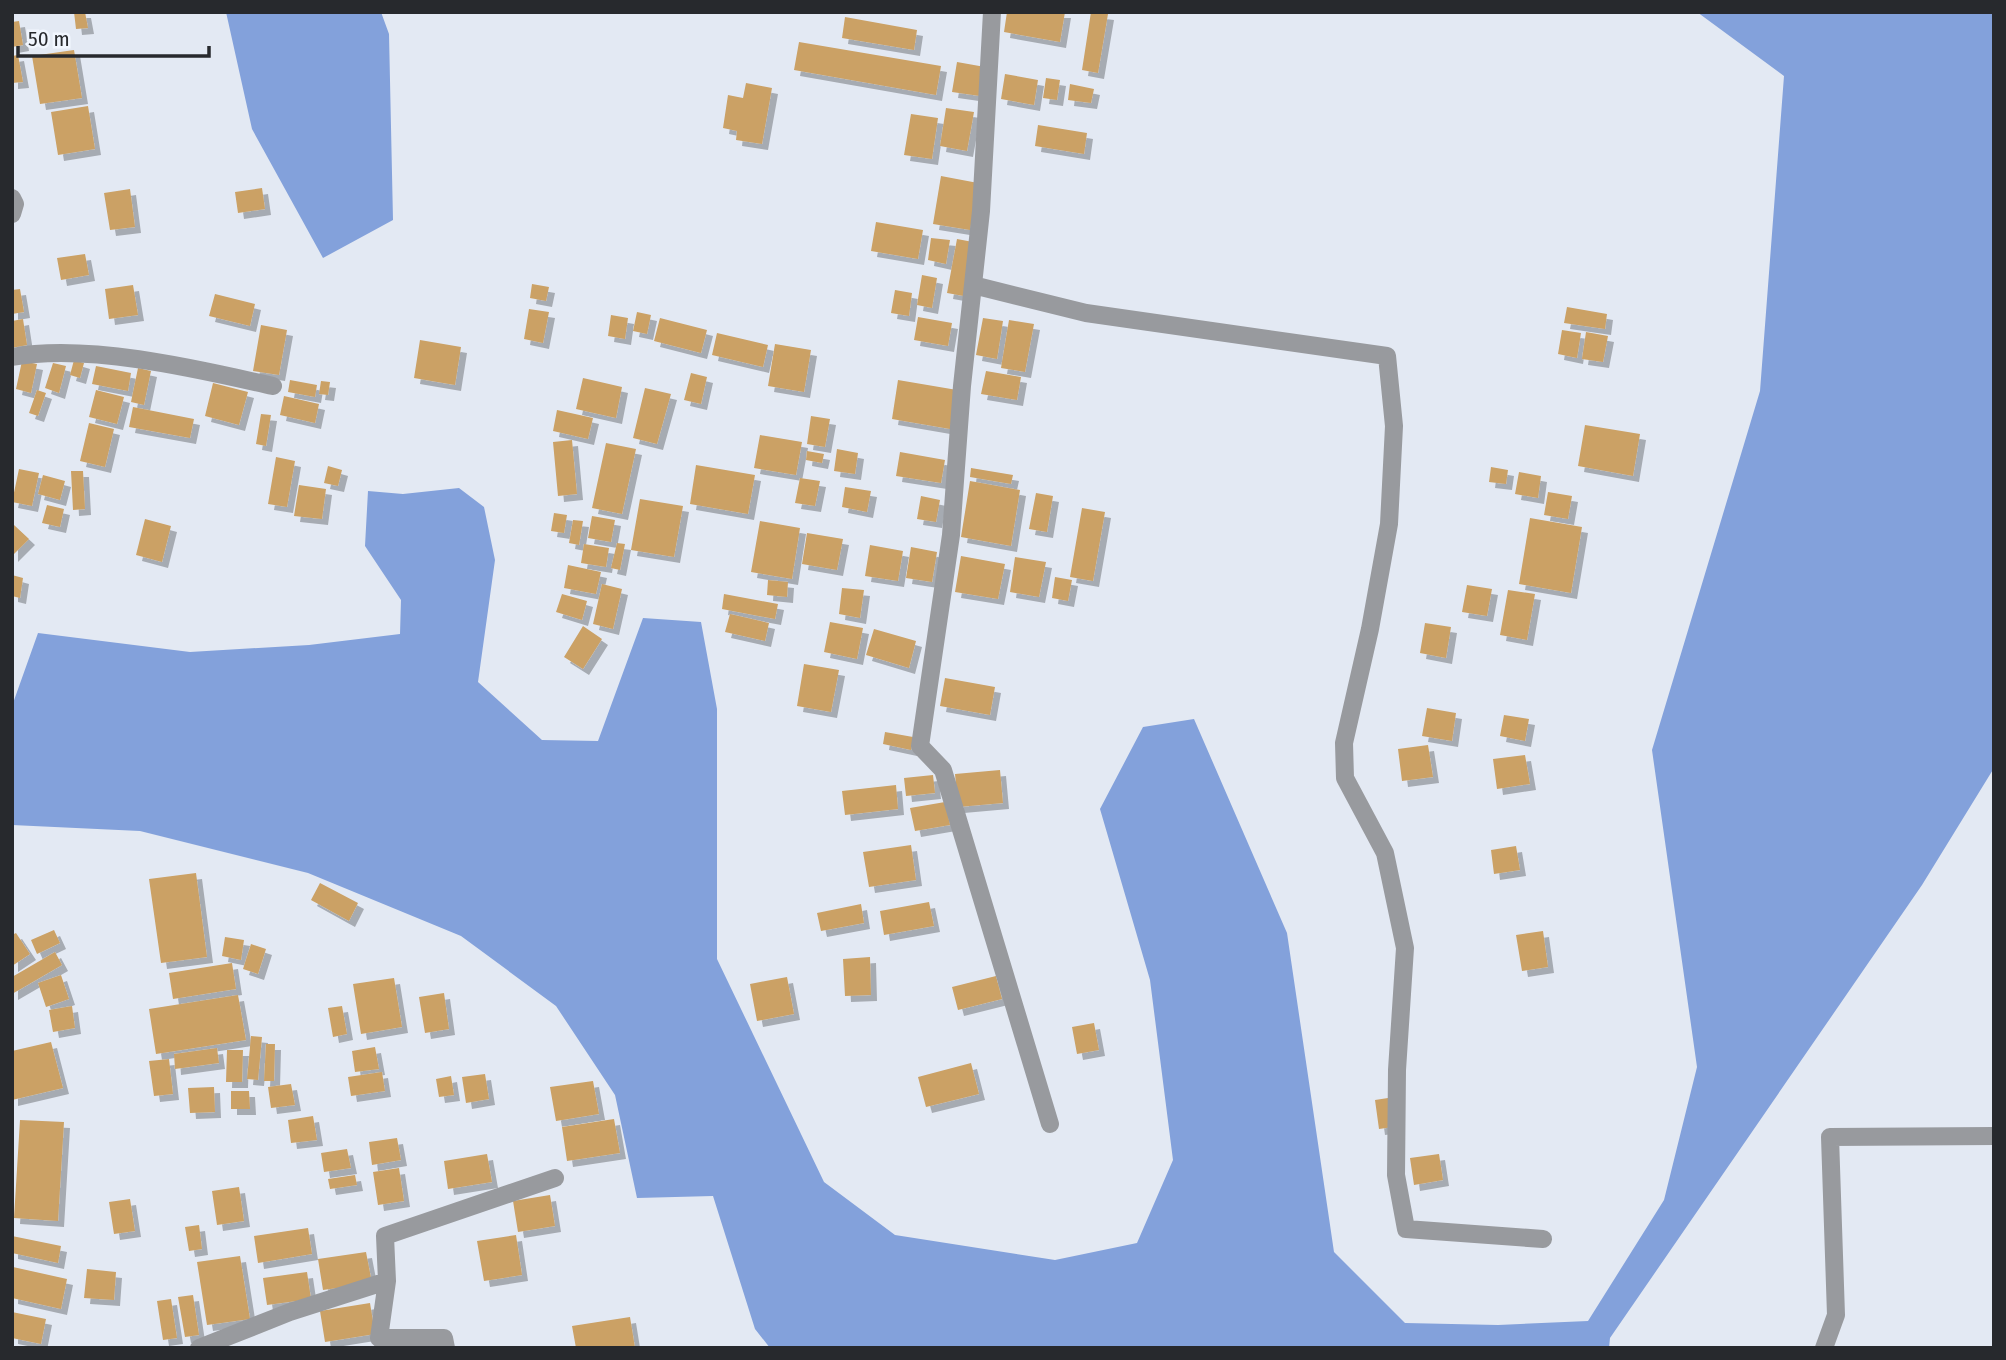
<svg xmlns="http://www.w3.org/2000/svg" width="2006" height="1360" font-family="'Fira Sans Condensed',sans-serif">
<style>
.water{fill:#83a1db}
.building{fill:#cba165;filter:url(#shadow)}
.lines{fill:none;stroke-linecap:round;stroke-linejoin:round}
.street{stroke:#989a9e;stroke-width:18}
</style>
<defs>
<filter id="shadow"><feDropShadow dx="6" dy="6" stdDeviation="0" flood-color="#0004"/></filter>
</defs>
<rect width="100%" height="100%" fill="#e3e9f3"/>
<path class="water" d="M226 12H381L389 34 393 220 323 258 252 129Z
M1697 12H1994V768L1922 885 1610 1338 1609 1348H770L755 1329 713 1196 637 1198 615 1095 556 1006 461 936 308 873 140 831 12 825V706L38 633 190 652 309 645 400 634 401 600 365 546 368 491 403 494 459 488 484 507 495 560 478 682 542 740 598 741 643 618 701 622 717 709V959L824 1182 895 1235 1055 1260 1137 1243 1173 1160 1150 980 1100 809 1143 727 1194 719 1287 933 1334 1252 1405 1323 1498 1325 1588 1321 1664 1200 1697 1067 1652 750 1760 391 1784 76Z"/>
<path class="building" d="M74 12H85L88 28 76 29Z
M1007 12H1065L1060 42 1004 32Z
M1091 12 1108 14 1098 73 1082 70Z
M845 17 917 30 914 50 842 38Z
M19 21 23 45 12 47V22Z
M799 42 941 66 936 95 794 70Z
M74 50 82 98 40 104 32 56Z
M18 55 23 82 12 83V56Z
M957 62 985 67 980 96 952 92Z
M1005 74 1038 80 1034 105 1001 99Z
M1046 78 1060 80 1057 100 1043 98Z
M746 83 772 88 762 144 736 140 737 131 723 128 728 95 743 98Z
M1070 84 1094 89 1091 103 1068 100Z
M88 106 95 149 58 155 51 112Z
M946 108 974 112 967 151 940 146Z
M911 114 938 118 932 159 904 155Z
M1038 125 1087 133 1084 154 1035 146Z
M941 176 978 183 970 230 933 224Z
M262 188 265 209 238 213 235 192Z
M130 189 135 227 110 230 104 193Z
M876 222 923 230 918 259 871 251Z
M931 238 950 240 946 264 928 260Z
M957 239 973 242 964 296 947 293Z
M85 254 89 275 61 280 57 258Z
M922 275 937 278 932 308 917 305Z
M532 284 549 287 546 301 530 298Z
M133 285 138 315 109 319 105 289Z
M20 289 24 312 12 314V290Z
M895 290 912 293 909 316 891 313Z
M215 294 255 304 250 326 209 316Z
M1567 307 1607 314 1605 329 1564 323Z
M529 309 549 312 543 343 524 339Z
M637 312 651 315 647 334 633 331Z
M611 315 628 318 625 339 608 336Z
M918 317 952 323 948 346 914 340Z
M660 318 707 330 701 353 654 341Z
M983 318 1003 321 997 359 976 355Z
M23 319 27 345 12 348V321Z
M1009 320 1034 324 1025 372 1001 368Z
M261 325 287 330 279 375 253 371Z
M1562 330 1581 333 1577 358 1558 354Z
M1586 332 1608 336 1603 362 1582 359Z
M717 333 768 345 763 367 712 355Z
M420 340 461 347 455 385 414 378Z
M775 344 811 350 804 392 768 386Z
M74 360 84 363 80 378 70 375Z
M22 361 37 364 31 393 16 389Z
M53 363 66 366 59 393 45 388Z
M96 366 131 373 128 391 92 384Z
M138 368 151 371 144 405 131 402Z
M986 371 1021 377 1017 400 981 394Z
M691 373 707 377 701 404 684 400Z
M583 378 622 387 616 418 576 409Z
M290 380 317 385 315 397 288 392Z
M898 380 957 390 950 429 892 419Z
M321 381 330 382 328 395 319 394Z
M213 383 248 392 239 425 205 416Z
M645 388 671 394 657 444 633 438Z
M37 390 46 393 38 416 29 413Z
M96 390 124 397 117 424 89 417Z
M284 396 319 404 315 423 280 415Z
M133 407 194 419 190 438 129 427Z
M557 410 593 418 588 439 553 431Z
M261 414 271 415 266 446 256 444Z
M811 416 830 419 825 447 807 444Z
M89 423 114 429 105 467 80 461Z
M1585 425 1640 434 1633 476 1578 466Z
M760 435 802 442 796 475 754 468Z
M572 440 577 494 558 496 553 442Z
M606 443 636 449 622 514 592 508Z
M837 449 858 453 855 474 834 471Z
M807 451 824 454 822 463 806 460Z
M900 452 945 460 941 483 896 476Z
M276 457 295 461 287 507 268 504Z
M696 465 755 475 748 514 690 504Z
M328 466 342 470 338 486 324 483Z
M1491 467 1508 470 1506 484 1489 482Z
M971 468 1013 475 1011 484 970 477Z
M19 469 39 473 32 506 12 502Z
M71 471H83L85 509 73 510Z
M1519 472 1541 476 1538 498 1515 494Z
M43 475 65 481 60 500 38 494Z
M800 478 820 481 815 506 795 503Z
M970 481 1020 490 1011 546 961 537Z
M299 485 326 489 322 519 294 516Z
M845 487 871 491 867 512 842 507Z
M1548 492 1572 496 1568 519 1544 515Z
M1036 493 1053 496 1047 532 1029 529Z
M921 496 940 500 936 522 917 519Z
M640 499 683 506 674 557 631 550Z
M47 505 64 509 60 527 42 523Z
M1082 508 1105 512 1093 581 1070 577Z
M554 513 567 515 564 533 551 531Z
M592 516 615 520 611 542 588 538Z
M1530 518 1582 527 1571 593 1519 584Z
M145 519 171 526 162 562 136 555Z
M573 520 583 521 579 545 569 543Z
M760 521 800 528 792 579 751 572Z
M14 525 29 539 12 556V527Z
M807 533 843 539 837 570 802 564Z
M617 543 625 544 620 570 611 568Z
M584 544 609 548 606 567 581 563Z
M870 545 903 551 898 581 865 576Z
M911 547 937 552 932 582 906 578Z
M961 556 1005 564 998 599 955 592Z
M1015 557 1046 562 1039 597 1010 592Z
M568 565 601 572 596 594 564 588Z
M12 575 23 578 20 598 12 596Z
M1055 577 1072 580 1068 601 1052 598Z
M768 580 788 582 787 597 767 595Z
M602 584 622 589 613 629 593 624Z
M1467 585 1492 589 1487 616 1462 612Z
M842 588 864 590 860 618 839 614Z
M1508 590 1535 594 1527 640 1500 635Z
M562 594 587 601 582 620 556 612Z
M724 594 778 604 775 619 722 609Z
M730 614 769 623 765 641 725 632Z
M830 622 863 628 857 659 824 652Z
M1425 623 1451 627 1446 658 1420 653Z
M583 626 602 639 583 669 564 657Z
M874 629 916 641 909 668 866 655Z
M804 664 839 670 831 712 797 706Z
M945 678 995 687 990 715 940 706Z
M1427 708 1456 713 1452 741 1422 736Z
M1504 715 1529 719 1525 741 1500 736Z
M885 732 913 737 911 750 883 744Z
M1428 745 1433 777 1402 781 1398 749Z
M1525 755 1530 784 1497 789 1493 759Z
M1000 770 1003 803 958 807 955 774Z
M933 775 935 793 906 796 904 778Z
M896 785 898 809 845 815 842 791Z
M945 802 950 825 915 831 910 808Z
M911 845 916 880 869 887 863 852Z
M1516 846 1520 870 1494 874 1491 850Z
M196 873 207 957 161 963 149 879Z
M320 883 358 903 349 921 311 900Z
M929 902 934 926 884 935 880 911Z
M861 904 864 923 821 931 817 913Z
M54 930 60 943 37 954 31 940Z
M1543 931 1548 967 1522 971 1516 935Z
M16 933 30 954 12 966V935Z
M225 937 244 940 241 960 222 956Z
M251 944 266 949 258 974 243 969Z
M55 952 62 965 12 994V977Z
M870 957 871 995 845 996 843 959Z
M232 963 236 989 173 999 169 973Z
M61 975 69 999 46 1007 38 983Z
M996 976 1002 999 958 1010 952 987Z
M787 977 794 1014 757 1021 750 984Z
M394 978 402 1027 361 1034 353 984Z
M444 993 449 1029 425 1033 419 997Z
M238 995 246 1040 156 1054 149 1009Z
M72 1006 75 1028 53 1032 49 1010Z
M342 1006 347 1034 333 1037 328 1008Z
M1094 1023 1099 1050 1077 1054 1072 1027Z
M251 1036 262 1037 258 1080 247 1079Z
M51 1042 63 1088 12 1100V1051Z
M266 1044H275L274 1081H264Z
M375 1047 379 1069 355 1072 352 1051Z
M217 1048 219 1063 175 1069 174 1054Z
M227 1050H243L242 1082H226Z
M169 1059 173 1094 154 1096 149 1061Z
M971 1063 979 1094 926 1107 918 1077Z
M382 1072 385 1091 351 1096 348 1077Z
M485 1074 489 1099 466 1103 462 1077Z
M451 1076 454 1095 439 1097 436 1079Z
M593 1081 599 1114 556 1121 550 1087Z
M291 1084 295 1105 271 1108 268 1087Z
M214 1087 215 1112 190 1113 188 1088Z
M231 1091H249L250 1109H231Z
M1388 1098 1393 1127 1379 1129 1375 1100Z
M313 1116 317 1140 291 1143 288 1120Z
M614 1119 620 1153 567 1161 562 1127Z
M20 1120 64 1122 58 1221 14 1218Z
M397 1138 401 1160 372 1165 369 1142Z
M347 1149 351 1168 324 1172 321 1153Z
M487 1154 492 1182 448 1189 444 1161Z
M1439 1154 1443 1180 1414 1185 1410 1158Z
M399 1168 404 1201 378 1205 373 1172Z
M355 1175 357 1185 330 1189 328 1179Z
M239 1187 244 1221 217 1225 212 1191Z
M550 1195 555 1226 518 1232 513 1201Z
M130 1199 135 1231 114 1234 109 1202Z
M199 1225 202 1249 189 1251 185 1227Z
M308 1228 312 1254 258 1263 254 1236Z
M516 1235 522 1275 484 1281 477 1241Z
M12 1236 61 1246 58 1263 12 1253Z
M366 1252 372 1283 323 1290 318 1259Z
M240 1256 250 1319 207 1325 197 1262Z
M13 1267 67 1279 61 1309 12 1298Z
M87 1269 116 1272 114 1300 84 1298Z
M307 1272 311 1299 267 1305 263 1278Z
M193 1295 199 1335 185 1337 178 1297Z
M171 1299 177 1338 163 1340 157 1301Z
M370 1303 375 1334 325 1342 320 1311Z
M12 1312 46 1319 41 1344 12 1338Z
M630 1317 635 1348H576L572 1326Z"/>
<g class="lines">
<path class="street" d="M992 12 981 211 962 386 951 535 920 746 943 770 1050 1124
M12 198 15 204 12 214
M973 285 1086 313 1387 356 1394 426 1389 524 1370 629 1344 743 1345 778 1385 853 1405 948 1397 1070 1396 1175 1406 1229 1543 1239
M12 357C88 343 198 369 273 386
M387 1281 379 1338H444L446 1348
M199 1348 290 1312 387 1281 385 1236 555 1178
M1824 1348 1836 1315 1830 1137 1994 1136"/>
</g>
<rect width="2006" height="1360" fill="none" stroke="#27292d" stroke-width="28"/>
<path d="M18 46v10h191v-10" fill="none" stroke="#27292d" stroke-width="3.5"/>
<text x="28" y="46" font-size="21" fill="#27292d" stroke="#f1f6fe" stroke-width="5" paint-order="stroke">50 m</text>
</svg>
